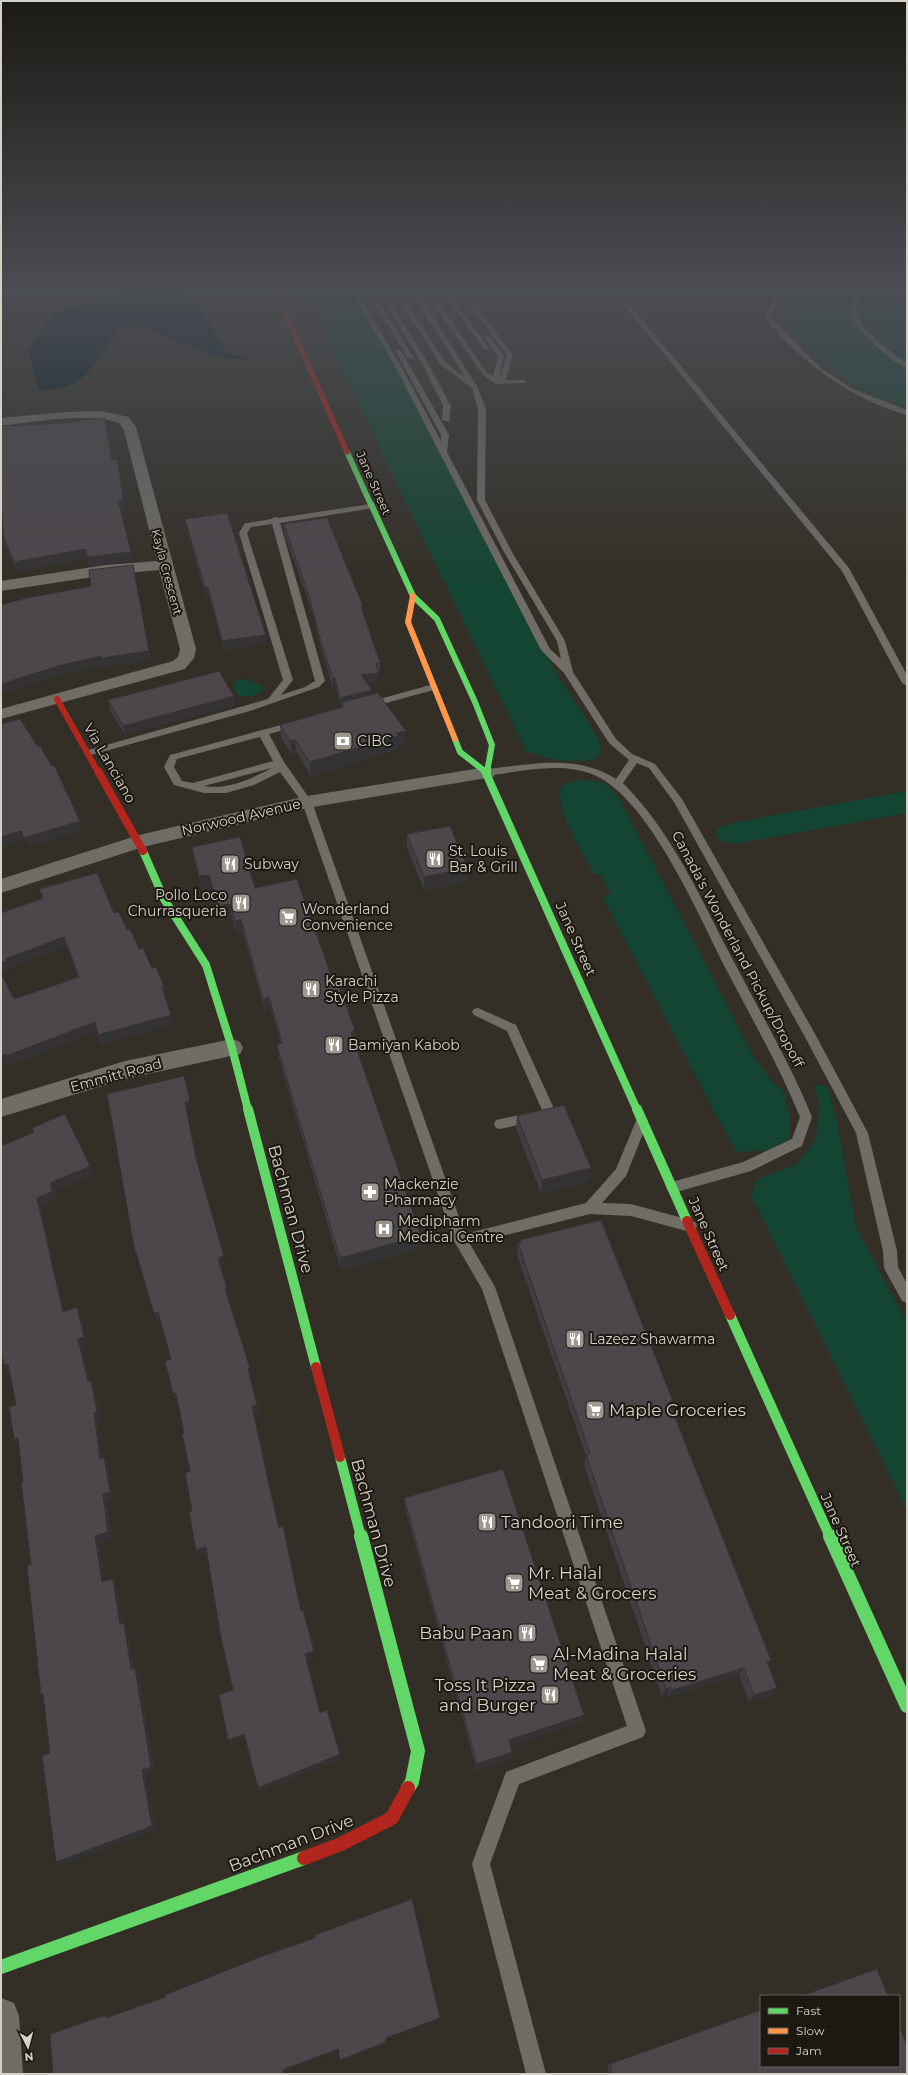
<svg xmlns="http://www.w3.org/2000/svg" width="908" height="2075" font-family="Montserrat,sans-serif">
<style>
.green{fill:#144532}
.water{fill:#051c27}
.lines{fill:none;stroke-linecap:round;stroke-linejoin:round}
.lane{fill:#706d67;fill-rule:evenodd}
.street{fill:#706d67;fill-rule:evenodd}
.fast-far4{stroke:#63d668;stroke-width:5.5}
.fast-far3{stroke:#63d668;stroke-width:6}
.fast-far2{stroke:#63d668;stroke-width:8}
.fast-far1{stroke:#63d668;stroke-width:10}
.fast{stroke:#63d668;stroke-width:14}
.slow{stroke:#ff974d;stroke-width:6}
.jam-far4{stroke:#b3261e;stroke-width:5.5}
.jam-far3{stroke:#b3261e;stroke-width:6}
.jam-far2{stroke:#b3261e;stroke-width:8}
.jam-far1{stroke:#b3261e;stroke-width:10}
.jam{stroke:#b3261e;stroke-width:14}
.wall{fill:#413d40;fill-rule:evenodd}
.shaded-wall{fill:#353234}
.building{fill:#4c474b;stroke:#353234}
.labels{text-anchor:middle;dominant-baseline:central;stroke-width:4;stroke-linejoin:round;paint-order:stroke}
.far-street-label{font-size:12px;fill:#d6d1c7;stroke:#1d1912}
.poi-label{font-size:14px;fill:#d6d1c7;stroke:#1d1912;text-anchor:start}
.street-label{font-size:14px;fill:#d6d1c7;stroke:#1d1912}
.near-street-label{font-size:17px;fill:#d6d1c7;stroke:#1d1912}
.near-poi-label{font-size:17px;fill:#d6d1c7;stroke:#1d1912;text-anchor:start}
</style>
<rect width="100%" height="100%" fill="#332f27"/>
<path class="green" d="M310 293H352L393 362 545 649 553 668 597 736 602 748 596 759C570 763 550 761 526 751L327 339 328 331Z
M791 293H907V408C888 400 868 394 851 383 829 369 797 338 782 317L784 304Z
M247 679 262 686 263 691 252 696 239 697 233 685 236 683 237 680Z
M587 780 605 783 619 798 754 1057 772 1082 784 1092 789 1112V1139L767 1150 737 1152 717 1117 602 896 611 893 600 874 594 875C582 851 555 812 561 786L573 781Z
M907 791V813L735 844 721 841 716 833 717 829 731 823Z
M814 1085 827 1086 837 1122 856 1227 907 1323V1510L751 1195 758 1179 797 1164 816 1138 820 1105Z"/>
<path class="water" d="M123 293H184L194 295 224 349 229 353 252 359 223 358 208 354 140 325H122L85 376 67 387 39 390 29 351 53 313Z"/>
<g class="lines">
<path class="lane" d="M352 293H358L401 366 441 441V435L396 352 399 350 402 352 449 435 447 452 550 649 561 659 557 641 504 552 477 500 478 409 472 388 440 364 395 293H401L445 362 465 377 412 293H418L478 388 486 409 485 500 512 552 565 641 573 672 616 739 632 754 655 764 682 799 814 1032 868 1133 897 1251 898 1267 907 1284V1303L902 1301 884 1268 883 1251 856 1133 805 1037 674 802 649 768 637 763 623 783C672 832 701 899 733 960 760 1012 790 1063 812 1117L802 1146 751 1171 673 1193 668 1191 666 1187 668 1183 743 1162 792 1139 800 1117C779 1066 752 1019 727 971 700 918 652 806 600 778 568 760 522 771 487 776L482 773C486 768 498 768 505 767 542 762 583 757 616 779L629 760 609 743 564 673 541 650 395 366Z
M368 293H374L414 358 413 359 408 358Z
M379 293H385L429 365 451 406 449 422 442 420 443 406 423 365Z
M426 293H432L487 373 493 376 498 356 483 336 488 335 504 356 499 380 507 355 460 293H466L513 355 506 380H523L526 382 525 383 496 384 483 375Z
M443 293H449L489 348V350H485Z
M614 293H620L849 568 907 675V686L902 683 842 571Z
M776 293H782L770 317 822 369 853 389 907 410V415C850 399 801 362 764 317Z
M857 293H863C860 299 855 306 856 313 860 329 893 354 907 363V368C893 364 853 328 850 313 848 306 854 299 857 293Z
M371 504H374V508L280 523 325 681 319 687 250 711 91 755H85V751L268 699 283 680 239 533 245 523H248L271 519 275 517 278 518ZM272 524 315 681 305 687 281 695 293 680 247 533 251 527Z
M434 684 437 685V689L368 708 363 705 365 703Z
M296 721 299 722V726L269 734 284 762 312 802 465 1234 586 1203 616 1169 636 1121 638 1117 642 1116 646 1117 648 1121 626 1176 602 1203 631 1204 690 1220 695 1222 697 1226 695 1230 690 1232 631 1216 590 1214 470 1244 495 1287 646 1731 643 1737 519 1784 490 1864 546 2074H526L472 1864 506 1772 627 1726 482 1289 454 1241 302 802 280 772 254 785 226 793H204L174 785 164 767 170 755ZM260 737 273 761 193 783 182 781 174 767 177 759ZM272 768C251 779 228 790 204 786Z
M478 1008 516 1025 556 1113 554 1117 500 1129 496 1128 494 1124 496 1120 542 1110 507 1031 474 1015 472 1012 474 1009Z"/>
<path class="street" d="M101 411 129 417 136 427 196 649 194 658 185 669 1 719V709L173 661 178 657 180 649 159 570 106 575 1 591V581L106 565 157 561 124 430 119 423C90 412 33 422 1 426V418L65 412Z
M487 767 493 769 496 773 493 777 307 808 143 847 1 893V879L139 835 307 796Z
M232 1039 240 1042 243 1048 240 1054 125 1079 1 1117V1099L125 1061Z
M1 1998 14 2003 19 2016 23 2074H1Z"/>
<path class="fast-far4" d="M347 452 371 505"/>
<path class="fast-far3" d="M371 504 413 596 437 619 475 702 492 745 487 772
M455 739 460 752 486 772"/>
<path class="fast-far2" d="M485 771 637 1110
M487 773V771
M143 851 164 899 206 965 232 1048 248 1110"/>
<path class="fast-far1" d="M248 1109 316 1367
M637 1109 687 1221
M730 1315 830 1537
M340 1457 361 1537"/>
<path class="fast" d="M361 1536 418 1751 412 1782 408 1788
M830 1536 907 1706
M1 1967 304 1858"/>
<path class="slow" d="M413 596 408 622 455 739"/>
<path class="jam-far4" d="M276 293 347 452"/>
<path class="jam-far3" d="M57 699 98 772"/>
<path class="jam-far2" d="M98 771 143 851"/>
<path class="jam-far1" d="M687 1221 730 1315
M316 1367 340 1457"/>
<path class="jam" d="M304 1858 341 1844 392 1818 408 1788"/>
</g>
<path class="wall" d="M117 459 125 509H120L133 561 89 566 87 558 17 571 6 546 4 537 113 460Z
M185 519 267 644 224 650 209 596H207L202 583 187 528Z
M284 524 363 612 380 663V672H379V682L368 683 372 690 373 694 406 744 399 746V749L311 776 297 753 292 755 281 738 280 725 341 707 336 687 333 688 322 651 311 608 284 533Z
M234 696 235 705 125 735 110 710 108 700Z
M407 834 468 868V882L424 890 407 848Z
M192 847 255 888 332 978 355 1030 356 1044H355L421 1236V1249L341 1270 279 1058 277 1045 281 1044 271 1010 265 1012 243 933 237 934 232 917 220 920 212 888 202 890 194 860Z
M1 913H114L127 930 152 968 167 996H165L173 1024 101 1044 97 1031 10 1065 9 1063 1 1067ZM67 946 78 977 14 999 1 974 10 970 9 968Z
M517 1116 591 1168 589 1181 541 1193 516 1129Z
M520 1240 671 1407 777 1688 771 1696 749 1702 739 1675 668 1697 667 1694 662 1696 584 1465 586 1456 517 1255 518 1243 520 1242Z
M404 1498 582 1722 511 1746 512 1752 511 1759 477 1771 405 1508Z
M761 2010 907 2074H609L607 2065Z"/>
<path class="shaded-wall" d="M117 459 125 509H120L118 501Z
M86 549 131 552 133 561 89 566 87 558 17 571 14 562Z
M133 565 151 660 104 667 103 665 61 675 1 694V684Z
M205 587H208L209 596H207Z
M266 635 267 644 224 650 222 641Z
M379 673V682L362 684 361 675Z
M333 678H335L336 687 333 688Z
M372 690 373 699 342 702V707H341L340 698Z
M234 696 235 705 125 735 123 726Z
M406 731V744L399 746V749L311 776 310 762Z
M295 740 297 753 292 755 290 741Z
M80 821 82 830 27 847 24 838Z
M21 831 24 840 1 848V837Z
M468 868V882L424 890V877Z
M209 875 212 888 202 890 199 876Z
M230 904 232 917 220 920 218 906Z
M241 920 243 933 237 934 235 921Z
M64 937 67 946 9 968 10 970 1 974V963L5 959Z
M164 986 167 996H165L162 987Z
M269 997 271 1010 265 1012 263 999Z
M171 1015 173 1024 101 1044 98 1035Z
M95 1022 97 1031 10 1065 6 1056Z
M355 1030 356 1044 352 1045 351 1032Z
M6 1054 9 1063 1 1067V1056Z
M184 1076 192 1110 187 1111 199 1166 185 1102Z
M90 1166 93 1175 54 1192 57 1199 41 1207 66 1320 63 1312 37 1198 50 1183Z
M591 1168 589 1181 541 1193 542 1180Z
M421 1236V1249L341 1270 340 1258Z
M135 1252H136L139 1260 138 1261Z
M224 1256 226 1264 220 1266 218 1258Z
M227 1288 230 1296 227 1297 225 1289Z
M77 1307 81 1315 88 1345 82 1347 92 1390 88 1382 78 1339Z
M158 1312 160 1320 157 1322 154 1314Z
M8 1364 13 1371 8 1373 4 1365Z
M250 1368 252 1376H250L259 1412 255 1413 270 1487 281 1534 268 1480 252 1406 248 1369Z
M91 1381 94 1389 101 1419 97 1420 104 1466 100 1459 94 1413Z
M176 1393 179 1400 176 1402 173 1394Z
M673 1401 670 1412 669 1402Z
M18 1438 23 1445 19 1446 14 1439Z
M104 1457 108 1464 113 1499 107 1501 112 1538 99 1543 106 1588 102 1582 95 1536 103 1494Z
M283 1526 285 1533 303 1617 301 1611Z
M206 1547 208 1553 199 1556 196 1550Z
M113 1579 117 1585 124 1630 120 1624Z
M303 1610 315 1657 307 1660 322 1718 305 1654Z
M124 1623 127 1628 135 1674 131 1669Z
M135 1668 139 1673 155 1771 146 1774 155 1830 61 1865 56 1862 142 1770Z
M744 1668 739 1675 668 1697 672 1690Z
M671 1687 667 1694 662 1696 666 1689Z
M777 1688 771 1696 749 1702 754 1695Z
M327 1710 341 1759 260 1792 258 1788Z
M584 1715 582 1722 508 1747 509 1740Z
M244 1734 247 1738 231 1744 228 1740Z
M512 1752 511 1759 477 1771V1764Z
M440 2018V2019L386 2039 387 2043 342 2061 340 2060 386 2038Z
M338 2049 340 2050 285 2071V2074H283L282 2070Z"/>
<path class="building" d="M105 418 112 460 117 459 123 500 118 501 131 552 87 557 86 549 14 562 4 537 1 506V426L50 424Z
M227 513 266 635 222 641 208 587H205L185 519Z
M327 518 363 606H361L380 663 376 664 379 673 361 675 372 690 340 698 335 678H333L321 642 310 599 284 524Z
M133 565 149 651 102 658 101 656 58 666 1 684V605L22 599 91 586 89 570Z
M219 671 234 696 123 726 108 700Z
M378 693 406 731 396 733 398 736 310 762 295 740 290 741 280 725 343 707 342 702Z
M20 719 38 747 40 746 52 766 54 765 80 821 24 838 21 831 1 837V724Z
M450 826 468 868 424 877 407 834Z
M240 837 255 888 297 879 332 978H336L355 1030 351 1032 421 1236 340 1258 277 1045 282 1043 280 1035 269 997 263 999 241 920 235 921 230 904 218 906 209 875 199 876 192 847Z
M97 873 114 913 119 912 127 930 130 929 139 949 143 948 152 968 156 967 164 986 162 987 171 1015 98 1035 95 1022 6 1056V1054L1 1056V973L14 999 79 977 64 937 5 959 7 961 1 963V913L43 898 39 889Z
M184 1076 190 1101 185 1102 196 1158 224 1256 218 1258 227 1288 225 1289 250 1368 248 1369 257 1405 252 1406 268 1480 279 1528 283 1526 301 1611 303 1610 314 1651 305 1654 320 1713 327 1710 340 1754 258 1788 244 1734 228 1740 219 1695 233 1690 220 1633 206 1547 196 1550 189 1512 192 1511 185 1473 190 1471 182 1433H184L176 1393 173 1394 165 1361 171 1359 158 1312 154 1314 136 1252H135L107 1094Z
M564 1105 591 1168 542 1180 517 1116Z
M65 1114 90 1166 50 1183 53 1191 37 1198 63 1312 77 1307 84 1337 78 1339 88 1382 91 1381 97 1412 94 1413 100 1459 104 1457 110 1492 103 1494 108 1532 95 1536 102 1582 113 1579 120 1624 124 1623 131 1669 135 1668 151 1767 142 1770 152 1826 56 1862 42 1756 50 1753 43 1694 41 1695 27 1566 31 1564 21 1482H23L18 1438 14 1439 9 1407 16 1405 8 1364 4 1365 1 1351V1146L34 1132 32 1128Z
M601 1220 673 1401 669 1402 771 1660 767 1662 777 1688 754 1695 744 1668 672 1690 671 1687 666 1689 586 1455 590 1454 518 1243 521 1242 520 1240Z
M503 1469 584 1715 509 1740 512 1752 477 1764 404 1498Z
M412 1899 440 2018 386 2038V2042L340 2060 338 2049 282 2070 283 2074H53L50 2034 106 2015V2018L165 1997V1995L260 1957 315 1938V1935Z
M877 1969 888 1996H801Z
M761 2010V2066H899V2025L907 2045V2074H613L610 2064Z"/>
<linearGradient id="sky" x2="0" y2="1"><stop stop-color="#1c1a15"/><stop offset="0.5" stop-color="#4a4d52"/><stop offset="1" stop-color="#4a4d52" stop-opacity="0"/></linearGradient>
<rect width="908" height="583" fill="url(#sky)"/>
<defs>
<symbol id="bank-square" viewBox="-11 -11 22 22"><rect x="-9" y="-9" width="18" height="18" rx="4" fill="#9d988f" stroke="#1d1912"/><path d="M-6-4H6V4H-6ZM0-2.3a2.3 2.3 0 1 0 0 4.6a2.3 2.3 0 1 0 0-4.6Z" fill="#fff"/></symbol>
<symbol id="restaurant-square" viewBox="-11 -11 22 22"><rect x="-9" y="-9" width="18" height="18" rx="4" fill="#9d988f" stroke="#1d1912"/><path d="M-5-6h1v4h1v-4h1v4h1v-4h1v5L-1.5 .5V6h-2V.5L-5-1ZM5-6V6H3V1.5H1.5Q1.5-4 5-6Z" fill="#fff"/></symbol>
<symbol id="supermarket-square" viewBox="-11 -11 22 22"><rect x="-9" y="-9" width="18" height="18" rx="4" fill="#9d988f" stroke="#1d1912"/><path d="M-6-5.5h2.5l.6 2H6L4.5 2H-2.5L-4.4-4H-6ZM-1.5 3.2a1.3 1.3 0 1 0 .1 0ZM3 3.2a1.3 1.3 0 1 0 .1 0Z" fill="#fff"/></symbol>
<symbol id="pharmacy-square" viewBox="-11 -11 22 22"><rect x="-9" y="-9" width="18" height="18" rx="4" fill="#9d988f" stroke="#1d1912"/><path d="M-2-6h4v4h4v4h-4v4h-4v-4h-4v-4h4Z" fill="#fff"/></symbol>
<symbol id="hospital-square" viewBox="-11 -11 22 22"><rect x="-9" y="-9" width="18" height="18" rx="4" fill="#9d988f" stroke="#1d1912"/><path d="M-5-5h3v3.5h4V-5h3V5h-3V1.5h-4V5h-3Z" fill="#fff"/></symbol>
</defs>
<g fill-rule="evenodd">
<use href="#bank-square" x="332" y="730" width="22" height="22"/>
<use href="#restaurant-square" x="424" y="848" width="22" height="22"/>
<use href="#restaurant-square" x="219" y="853" width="22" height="22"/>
<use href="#restaurant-square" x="230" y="892" width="22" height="22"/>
<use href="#supermarket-square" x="277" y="906" width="22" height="22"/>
<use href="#restaurant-square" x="300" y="978" width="22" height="22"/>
<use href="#restaurant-square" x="323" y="1034" width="22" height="22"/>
<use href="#pharmacy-square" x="359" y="1181" width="22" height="22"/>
<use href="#hospital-square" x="373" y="1218" width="22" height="22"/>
<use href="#restaurant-square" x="564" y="1328" width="22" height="22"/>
<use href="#supermarket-square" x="584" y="1399" width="22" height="22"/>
<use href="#restaurant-square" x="476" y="1511" width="22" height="22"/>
<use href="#supermarket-square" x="503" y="1572" width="22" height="22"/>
<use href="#restaurant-square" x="516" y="1622" width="22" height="22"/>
<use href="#supermarket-square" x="528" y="1653" width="22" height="22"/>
<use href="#restaurant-square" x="539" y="1684" width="22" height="22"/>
</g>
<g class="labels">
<g class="far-street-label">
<text transform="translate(374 483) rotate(66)">Jane Street</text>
<text transform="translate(167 572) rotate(75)">Kayla Crescent</text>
</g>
<g class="poi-label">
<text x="357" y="741">CIBC</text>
<text x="449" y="851">St. Louis<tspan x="449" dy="16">Bar &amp; Grill</tspan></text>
<text x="244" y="864">Subway</text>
<text x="227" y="895" text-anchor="end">Pollo Loco<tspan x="227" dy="16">Churrasqueria</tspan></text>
<text x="302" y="909">Wonderland<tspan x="302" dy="16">Convenience</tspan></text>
<text x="325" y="981">Karachi<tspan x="325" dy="16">Style Pizza</tspan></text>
<text x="348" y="1045">Bamiyan Kabob</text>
<text x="384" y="1184">Mackenzie<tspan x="384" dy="16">Pharmacy</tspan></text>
<text x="398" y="1221">Medipharm<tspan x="398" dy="16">Medical Centre</tspan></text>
<text x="589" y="1339">Lazeez Shawarma</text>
</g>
<g class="street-label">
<text transform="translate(110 763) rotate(60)">Via Lanciano</text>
<text transform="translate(241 817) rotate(-13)">Norwood Avenue</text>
<text transform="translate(576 939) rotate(66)">Jane Street</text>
<text transform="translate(738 949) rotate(62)">Canada's Wonderland Pickup/Dropoff</text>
<text transform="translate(116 1075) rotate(-15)">Emmitt Road</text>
<text transform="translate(709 1234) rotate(66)">Jane Street</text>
<text transform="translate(841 1530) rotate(66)">Jane Street</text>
</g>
<g class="near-street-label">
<text transform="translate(291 1209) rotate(75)">Bachman Drive</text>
<text transform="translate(374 1523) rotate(75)">Bachman Drive</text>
<text transform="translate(291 1843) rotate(-21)">Bachman Drive</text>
</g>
<g class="near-poi-label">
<text x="609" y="1410">Maple Groceries</text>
<text x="501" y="1522">Tandoori Time</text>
<text x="528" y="1573">Mr. Halal<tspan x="528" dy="20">Meat &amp; Grocers</tspan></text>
<text x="513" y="1633" text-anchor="end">Babu Paan</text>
<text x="553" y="1654">Al-Madina Halal<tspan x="553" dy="20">Meat &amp; Groceries</tspan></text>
<text x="536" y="1685" text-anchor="end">Toss It Pizza<tspan x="536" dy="20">and Burger</tspan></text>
</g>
</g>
<rect width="908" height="2075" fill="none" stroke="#d6d1c7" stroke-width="4"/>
<rect x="760" y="1995" width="140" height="72" fill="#1d1912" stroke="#67635a"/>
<rect x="768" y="2008" width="20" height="6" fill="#63d668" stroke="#67635a"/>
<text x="796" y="2015" font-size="12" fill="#d6d1c7">Fast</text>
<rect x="768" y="2028" width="20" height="6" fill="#ff974d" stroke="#67635a"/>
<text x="796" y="2035" font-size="12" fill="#d6d1c7">Slow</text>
<rect x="768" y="2048" width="20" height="6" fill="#b3261e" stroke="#67635a"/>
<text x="796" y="2055" font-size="12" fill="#d6d1c7">Jam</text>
<g transform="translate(28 2047) rotate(174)" stroke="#1d1912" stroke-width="3" paint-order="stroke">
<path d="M0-3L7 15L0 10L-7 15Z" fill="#d6d1c7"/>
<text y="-6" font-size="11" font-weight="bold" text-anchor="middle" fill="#d6d1c7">N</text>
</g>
</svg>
